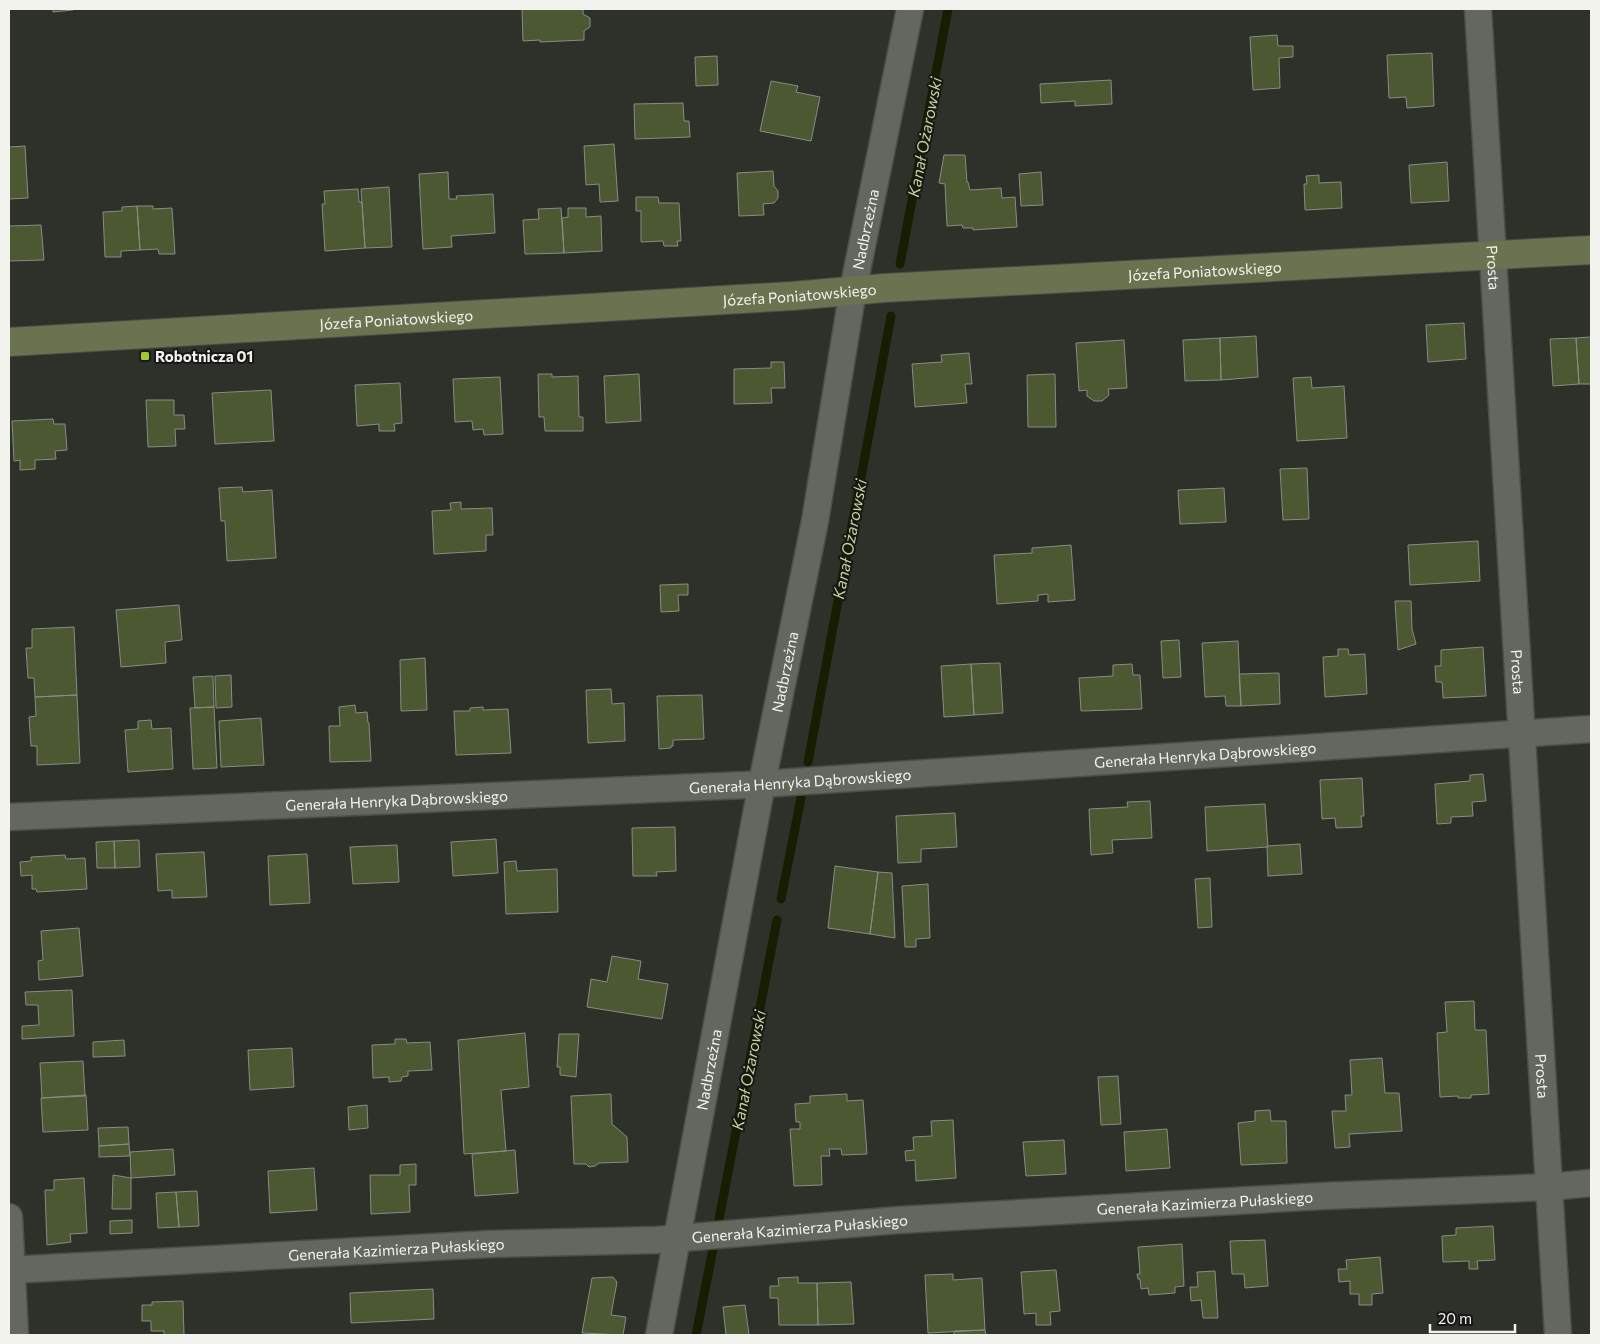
<svg xmlns="http://www.w3.org/2000/svg" width="1600" height="1344" font-family="Commissioner,sans-serif">
<style>
.lines{fill:none;stroke-linecap:round;stroke-linejoin:round}
.stream{stroke:#151e00;stroke-width:9}
.building{fill:#4b5832;stroke:#898c84}
.street-casing{stroke:#4c4d48;stroke-width:29}
.secondary-casing{stroke:#4c4d48;stroke-width:30}
.street{stroke:#64675f;stroke-width:26}
.secondary{stroke:#69734f;stroke-width:28}
.poi-dot{fill:#a1c929;stroke:#171815;stroke-width:2}
.labels{text-anchor:middle;dominant-baseline:central;stroke-width:4;stroke-linejoin:round;paint-order:stroke}
.street-label{font-size:15px;fill:#f2f3ef;stroke:#171815}
.poi-label{font-size:15px;font-weight:bold;fill:#f2f3ef;stroke:#171815;text-anchor:start}
.water-label{font-size:16px;font-style:italic;fill:#c1d796;stroke:#171815}
</style>
<rect width="100%" height="100%" fill="#2e312a"/>
<g class="lines">
<path class="stream" d="M900 264 948 9
M808 762 891 316
M781 899 803 788
M719 1219 777 920
M696 1335 713 1249"/>
</g>
<path class="building" d="M53 9H73V10L53 12Z
M522 9H583V14L590 18V27L584 31V40L540 42V40L523 41Z
M1277 35 1278 46H1293V57L1279 58 1280 88 1253 90 1250 37Z
M1432 53 1434 106 1407 108 1406 97 1389 98 1387 55Z
M717 56 718 85 696 86 695 57Z
M1111 80 1112 104 1075 106V101L1041 103 1040 84Z
M771 81 798 86 796 92 820 97 811 141 760 131Z
M683 103 684 121H689L690 137 635 139 634 104Z
M614 144 618 201 600 202 599 184 586 185 584 146Z
M25 146 28 198 9 199V147Z
M944 155H965L967 182H968L970 190 1001 188 1002 198 1015 197 1017 227 973 230V228H963L962 225 947 226 945 184 939 183Z
M1447 162 1449 201 1411 203 1409 165Z
M773 171 774 186 778 191V198L774 203 763 204 764 215 739 216 737 173Z
M448 172 449 199H457L456 196 493 194 495 233 451 236 452 247 423 249 419 174Z
M1041 172 1043 205 1021 206 1019 174Z
M1319 175V183L1341 182 1342 208 1305 210 1304 184H1307L1306 176Z
M389 187 392 247 365 248 361 189Z
M358 189 359 202H362L365 248 325 251 322 204H325L324 191Z
M636 197H658L659 203H679L681 241H677L678 246H664L663 241 641 242V211H636Z
M137 206H153V209L172 208 175 254H159L158 249 140 250Z
M137 206 140 250 121 251V257H105L103 212 122 211V207Z
M561 208 564 253 525 254 523 220 539 219 538 209Z
M568 208H586V217L601 216 602 251 564 253 562 218 568 217Z
M41 225 44 260 9 261V226Z
M1464 323 1466 359 1428 362 1426 325Z
M1256 336 1258 377 1221 380 1220 338Z
M1591 337V384H1579L1576 338Z
M1220 338 1221 380 1185 381 1183 340Z
M1576 338 1579 384 1553 386 1550 339Z
M1124 340 1127 388 1108 389 1109 395 1102 401H1094L1087 396V390L1079 391 1076 343Z
M969 353 972 384H965L967 403 915 407 912 364 942 362 941 355Z
M771 362H784L785 388H771L772 403 734 404V369L771 368Z
M538 374H552V377L578 376 579 417H583V431H545L544 417H539Z
M639 374 641 421 606 423 604 376Z
M1055 374 1056 427H1028L1027 375Z
M500 377 503 434 484 435 483 429 473 430 472 421 455 422 453 379Z
M1311 377 1312 388 1344 386 1347 438 1297 441 1293 378Z
M400 383 402 423 394 424 395 431H379V424L357 426 355 385Z
M271 390 274 441 215 444 212 393Z
M146 400H174V415H184L185 429H175L176 446 148 447Z
M53 419 54 424H65L67 450 55 451 56 459 35 460V469L20 470V460L14 461 12 421Z
M1307 468 1309 519 1283 520 1280 469Z
M242 487 243 492 272 490 276 558 227 561 225 521H221L219 488Z
M1224 488 1226 522 1180 524 1178 490Z
M461 502V509L492 508 493 535H486V551L434 554 432 511 451 510 450 503Z
M1478 541 1480 581 1410 585 1408 545Z
M1071 545 1075 600 1048 602V594L1038 595V601L997 604 994 555 1032 553V548Z
M688 584V595H678L679 611 661 612 660 585Z
M1395 601H1411L1412 629 1416 644 1398 650Z
M179 605 182 640 165 642 166 663 121 667 116 610Z
M74 627 77 695 35 697 34 678H28L27 664 26 648H32V629Z
M1179 640 1181 677 1163 678 1161 641Z
M1238 641 1241 706H1226L1225 696 1205 697 1202 643Z
M1483 647 1486 696 1443 698 1442 682H1436L1435 666H1441V650Z
M1338 649H1348L1349 655 1365 654 1367 694 1325 697 1323 657 1338 656Z
M425 658 427 710 401 711 400 660Z
M1000 663 1003 713 974 715 971 664Z
M971 664 974 715 944 717 941 666Z
M1132 664 1133 675H1140L1142 709 1081 711 1079 678 1113 676V665Z
M1279 673 1280 704 1241 706 1239 674Z
M231 675 232 707 216 708 215 676Z
M213 676 214 707 195 708 193 677Z
M611 689 612 704 624 703 625 741 588 743 586 690Z
M77 695 80 763 37 765V746H31L29 717 36 716 35 697Z
M702 695 704 739 673 740V746H671V748L659 749 657 696Z
M355 705 356 713 367 712 368 723H369L371 761 330 762 329 726H340L339 707Z
M214 707 217 768 193 769 190 708Z
M483 707V710L508 709 511 753 456 755 454 711H470V708Z
M261 718 264 765 221 767 219 721Z
M151 720 152 729 171 728 173 769 128 772 125 730 138 729V721Z
M1483 774 1486 801 1472 802 1473 816 1451 817V823L1437 824 1435 784 1470 781V775Z
M1362 778 1364 816H1361L1362 827 1336 828 1335 818 1322 819 1320 780Z
M1150 801 1152 838 1112 840 1113 853 1091 855 1089 809 1128 807 1127 802Z
M1265 804 1268 847 1207 851 1205 807Z
M955 813 957 847 921 849V862L898 863 896 816Z
M675 827 676 871 656 872 657 876H633L632 828Z
M496 839 498 873 453 876 451 842Z
M139 840 140 867 115 868 114 841Z
M114 841 115 868H97L96 842Z
M1300 844 1302 874 1268 876 1267 846Z
M397 845 399 882 353 884 350 847Z
M204 852 207 897 172 898V890L158 891 156 854Z
M307 854 310 903 270 905 268 856Z
M65 855 66 859 85 858 87 889 37 892 36 889H32V875L21 876 20 862 31 861V857Z
M516 861 517 871 557 869 558 912 506 914 504 862Z
M835 866 878 872 870 934 828 928Z
M878 872 892 873 895 938 870 934Z
M1210 878 1212 927 1198 928 1195 879Z
M928 884 930 938 916 939V947H905L902 886Z
M79 928 83 976 39 980 38 961 43 960 41 931Z
M612 956 641 961 638 979 668 984 662 1019 587 1007 591 979 607 982Z
M72 990 74 1036 22 1039V1026L39 1025 38 1005H26L25 992Z
M1474 1001 1475 1030H1486L1489 1094 1471 1095V1098H1458V1096L1440 1097 1437 1033 1447 1032 1445 1002Z
M525 1033 529 1087 501 1090 506 1151 464 1154 458 1040Z
M559 1034H579L576 1077 560 1075V1067H557Z
M395 1039H406L407 1043 430 1042 432 1070 408 1071V1076L402 1077 401 1081 389 1082V1077L373 1078 372 1045 395 1044Z
M124 1040 125 1056 93 1057V1042Z
M292 1048 294 1087 250 1090 248 1050Z
M1382 1058 1385 1093H1399L1402 1131 1349 1134 1350 1147 1335 1148 1332 1111H1346L1345 1095H1352L1350 1060Z
M83 1061 85 1096 42 1098 40 1063Z
M1118 1076 1121 1124 1101 1125 1098 1077Z
M611 1094 612 1124 627 1137 628 1162 599 1163 595 1166 589 1167 586 1164H574L571 1096Z
M847 1094V1101L863 1100 867 1154 842 1155 841 1149H829L830 1156H821L822 1185 794 1186 790 1129H800V1122H796L795 1104 810 1103V1096Z
M86 1095 88 1130 43 1132 41 1098Z
M367 1105 368 1128 349 1130 348 1107Z
M1270 1110 1271 1121H1286L1287 1163 1241 1165 1238 1123 1255 1121V1111Z
M953 1120 956 1178 916 1181 915 1160 906 1161 905 1151 914 1150 913 1137 932 1136 931 1121Z
M128 1127 129 1144 99 1146 98 1128Z
M1167 1129 1170 1168 1126 1171 1124 1132Z
M1064 1140 1066 1174 1026 1176 1023 1142Z
M129 1144 130 1156 99 1157V1146Z
M173 1149 175 1175 131 1178 130 1152Z
M515 1150 518 1193 475 1196 472 1154Z
M416 1164V1185H409L410 1212 371 1214 370 1175H400V1165Z
M314 1168 317 1210 270 1213 268 1171Z
M113 1175 131 1178V1209H112Z
M84 1178 87 1233 70 1234 71 1242 47 1245 45 1190H54V1180Z
M197 1191 199 1226 179 1227 176 1192Z
M176 1192 179 1227 158 1228 156 1193Z
M132 1220V1233L110 1234V1221Z
M1493 1226 1495 1260 1477 1261 1478 1269H1469V1261L1443 1262 1442 1236 1456 1235V1228Z
M1265 1240 1268 1286 1245 1288 1244 1274H1232L1230 1241Z
M1182 1244 1184 1286 1175 1287V1293L1149 1295 1148 1288 1141 1289 1140 1279H1138L1137 1274H1140L1138 1247Z
M1380 1257 1383 1293 1372 1294V1305H1359V1294H1350V1281L1339 1282 1338 1269H1347L1346 1260Z
M1056 1270 1060 1311 1050 1312 1051 1325H1036V1313L1024 1314 1021 1272Z
M1215 1271 1218 1318H1203L1201 1300 1191 1301 1190 1287H1198L1197 1272Z
M953 1274V1280L982 1278 985 1330 928 1333 925 1275Z
M613 1277 617 1282 611 1315 626 1317 623 1335 582 1333 592 1278Z
M798 1277V1283H817L818 1325H779L778 1298H770V1286H779L778 1278Z
M851 1282 854 1324 818 1325 817 1283Z
M433 1289 434 1319 351 1323 350 1293Z
M183 1301 184 1335H164V1331H151V1321H142V1305H152V1302Z
M745 1305 749 1335H726L723 1307Z
M985 1330 986 1335H954V1331Z"/>
<g class="lines">
<defs>
<g id="street">
<path id="s1" d="M1478 9 1558 1335"/>
<path id="s2" d="M9 817 746 785 1591 729"/>
<path d="M9 1217 15 1335"/>
<path id="s3" d="M9 1270 490 1244 657 1240 899 1220 1323 1196 1549 1187 1591 1183"/>
<path id="s4" d="M659 1335 762 783 815 521 853 290 910 9"/>
</g>
<g id="secondary">
<path id="s5" d="M9 342 792 296 884 288 1591 250"/>
</g>
</defs>
<use href="#street" class="street-casing"/>
<use href="#secondary" class="secondary-casing"/>
<use href="#street" class="street"/>
<use href="#secondary" class="secondary"/>
</g>
<rect class="poi-dot" x="140" y="351" width="10" height="10" rx="2.5"/>
<g class="labels">
<g class="street-label">
<text stroke="none"><textPath href="#s4" startOffset="1125">Nadbrzeżna</textPath></text>
<text stroke="none"><textPath href="#s1" startOffset="259">Prosta</textPath></text>
<text stroke="none"><textPath href="#s5" startOffset="1198">Józefa Poniatowskiego</textPath></text>
<text stroke="none"><textPath href="#s5" startOffset="792">Józefa Poniatowskiego</textPath></text>
<text stroke="none"><textPath href="#s5" startOffset="388">Józefa Poniatowskiego</textPath></text>
<text stroke="none"><textPath href="#s4" startOffset="675">Nadbrzeżna</textPath></text>
<text stroke="none"><textPath href="#s1" startOffset="664">Prosta</textPath></text>
<text stroke="none"><textPath href="#s2" startOffset="1198">Generała Henryka Dąbrowskiego</textPath></text>
<text stroke="none"><textPath href="#s2" startOffset="792">Generała Henryka Dąbrowskiego</textPath></text>
<text stroke="none"><textPath href="#s2" startOffset="388">Generała Henryka Dąbrowskiego</textPath></text>
<text stroke="none"><textPath href="#s4" startOffset="270">Nadbrzeżna</textPath></text>
<text stroke="none"><textPath href="#s1" startOffset="1069">Prosta</textPath></text>
<text stroke="none"><textPath href="#s3" startOffset="1198">Generała Kazimierza Pułaskiego</textPath></text>
<text stroke="none"><textPath href="#s3" startOffset="792">Generała Kazimierza Pułaskiego</textPath></text>
<text stroke="none"><textPath href="#s3" startOffset="388">Generała Kazimierza Pułaskiego</textPath></text>
</g>
<g class="poi-label">
<text x="155" y="356">Robotnicza 01</text>
</g>
<g class="water-label">
<text transform="translate(924 137) rotate(-79)">Kanał Ożarowski</text>
<text transform="translate(849 539) rotate(-79)">Kanał Ożarowski</text>
<text transform="translate(748 1070) rotate(-79)">Kanał Ożarowski</text>
</g>
</g>
<rect width="1600" height="1344" fill="none" stroke="#f2f3ef" stroke-width="20"/>
<path d="M1430 1324v8h85v-8" fill="none" stroke="#f2f3ef" stroke-width="2.5"/>
<text x="1438" y="1324" font-size="15" fill="#f2f3ef" stroke="#171815" stroke-width="4" paint-order="stroke">20 m</text>
</svg>
